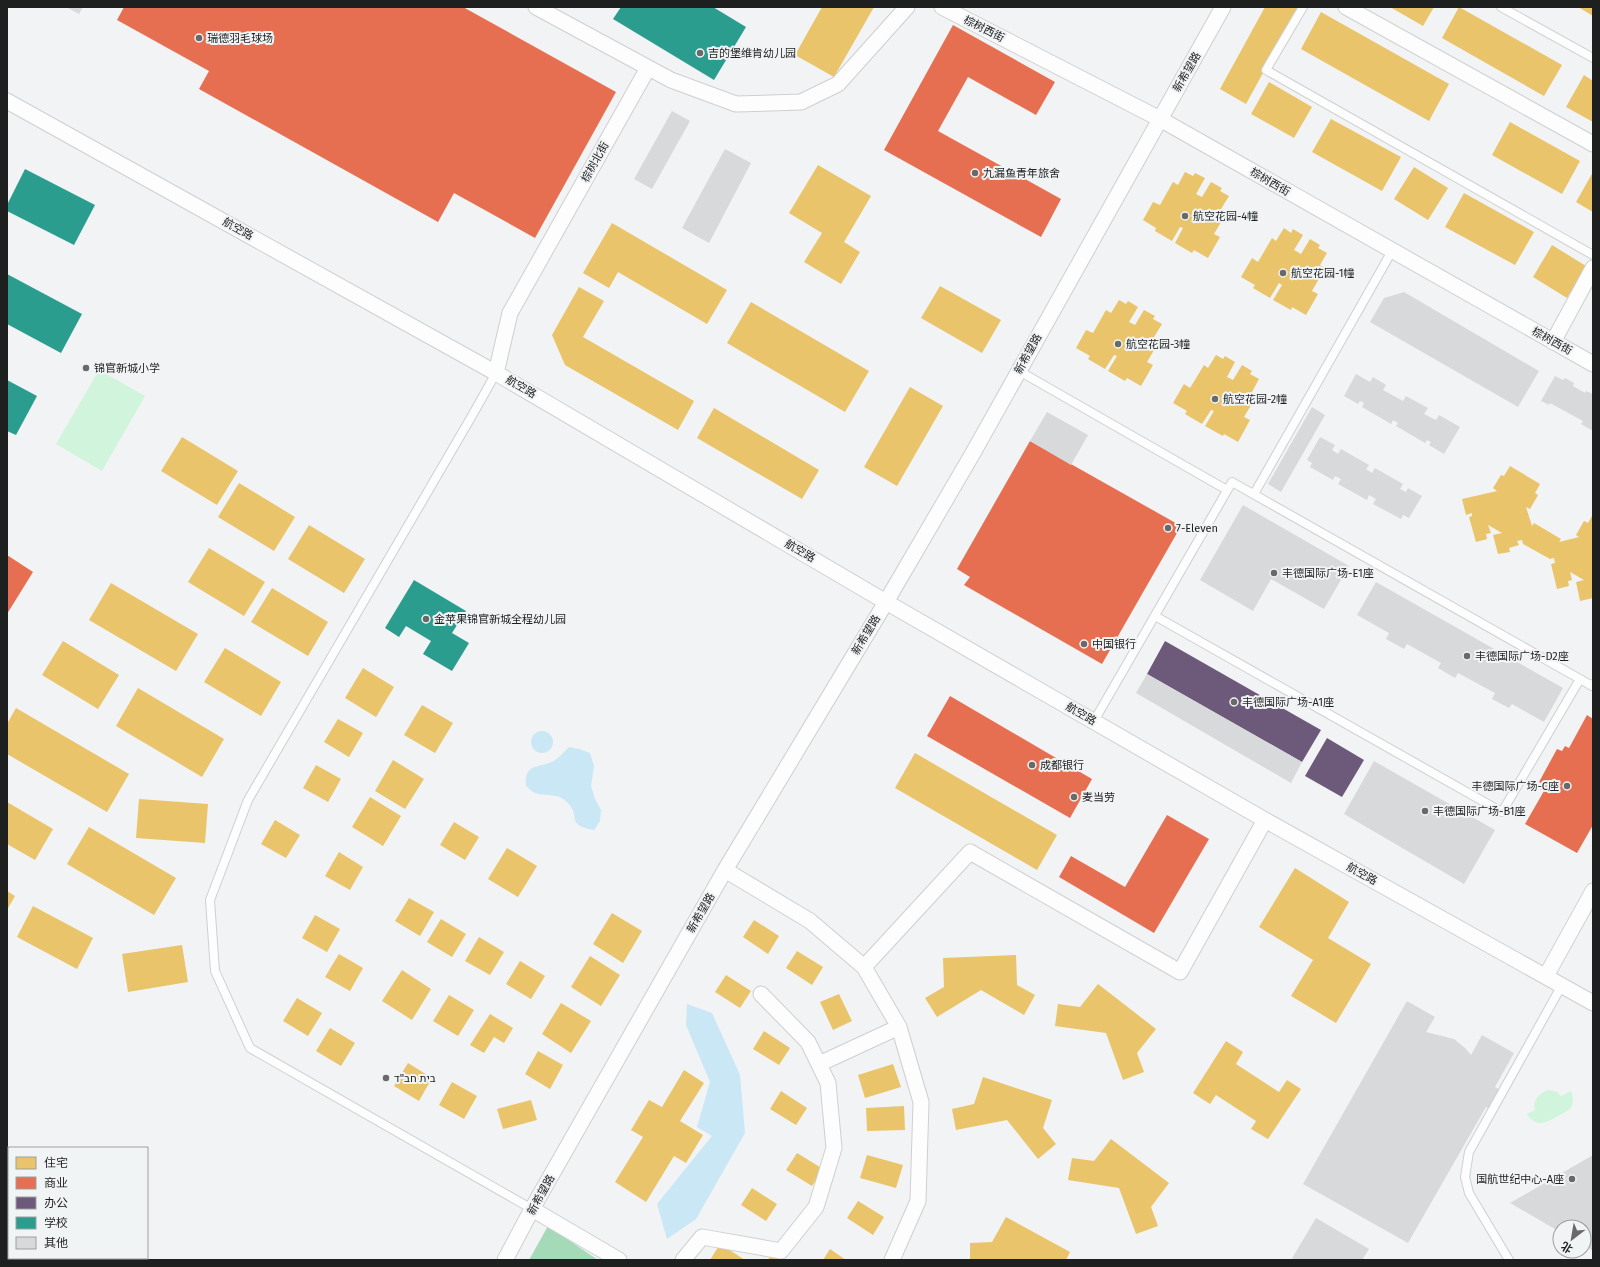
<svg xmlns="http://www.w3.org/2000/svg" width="1600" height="1267" font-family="'Fira Sans','Noto Sans SC',Heebo,sans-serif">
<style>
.green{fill:#d0f5dc}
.forest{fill:#a5dab8}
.water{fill:#c9e7f4}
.homes{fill:#e9c46a}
.shops{fill:#e76f51}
.offices{fill:#6d597a}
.schools{fill:#2a9d8f}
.building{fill:#d8d9da}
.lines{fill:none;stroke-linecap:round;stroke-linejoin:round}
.service-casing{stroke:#cecfd0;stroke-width:10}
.minor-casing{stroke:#cecfd0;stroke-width:17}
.trunk-casing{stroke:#b9aeb0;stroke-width:24}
.service{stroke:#fdfdfd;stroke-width:8}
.minor{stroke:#fdfdfd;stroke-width:15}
.trunk{stroke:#eee4e6;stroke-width:22}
.poi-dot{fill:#68696a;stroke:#f1f4f5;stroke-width:1.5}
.labels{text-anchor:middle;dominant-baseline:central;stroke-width:4;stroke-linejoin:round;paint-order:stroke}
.street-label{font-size:11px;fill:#1e1f1f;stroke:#f1f4f5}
.poi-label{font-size:11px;fill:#1e1f1f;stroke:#f1f4f5;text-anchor:start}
</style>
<rect width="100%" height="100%" fill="#f2f3f4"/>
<path class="green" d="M99 370 145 396 102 471 56 444Z
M1549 1090 1557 1092 1561 1096 1571 1091C1577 1107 1569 1111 1556 1117 1545 1124 1535 1127 1527 1114L1535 1110C1532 1100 1540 1092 1549 1090Z"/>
<path class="forest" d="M548 1226 598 1260H529Z"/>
<path class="water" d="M531 742a11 11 0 1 1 22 0a11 11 0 1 1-22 0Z
M569 747 579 749 590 753 594 766 591 786 595 799 601 810 600 821 594 830C565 825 581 816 568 803 557 791 545 798 533 792 531 791 528 787 526 786 524 764 537 768 552 762 558 759 564 752 569 747Z
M687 1004 712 1013 740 1075 745 1133 696 1219 667 1239 657 1204 712 1136 697 1127 710 1082 686 1025Z"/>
<path class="homes" d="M822 7H874L834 77 795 55Z
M1265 7H1299L1246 104 1220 89Z
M1390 7H1434L1423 26Z
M1459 7 1562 65 1544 96 1442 38Z
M1578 7H1593V16Z
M1321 12 1449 84 1429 121 1301 49Z
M1584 75 1593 81V122L1566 107Z
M1269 82 1312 107 1294 138 1251 114Z
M1331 119 1401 157 1382 191 1312 152Z
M1510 122 1580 161 1562 194 1492 155Z
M818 165 871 196 844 242 860 252 841 284 804 262 822 233 789 213Z
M1414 167 1448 188 1428 220 1394 199Z
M1185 172 1193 176 1195 173 1205 178 1196 194 1202 197 1211 182 1222 188 1220 191 1229 196 1221 209 1227 212 1214 234 1220 237 1208 258 1194 250 1192 253 1175 243 1183 228 1180 227 1172 241 1155 231 1156 228 1143 220 1153 202 1160 205 1173 182 1178 185Z
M1593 172V212L1576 202Z
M1464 193 1534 232 1515 265 1445 227Z
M612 223 727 290 707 324 618 272 609 288 583 273Z
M1284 228 1291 233 1293 229 1303 235 1294 250 1301 254 1310 239 1320 245 1318 248 1327 253 1320 265 1325 268 1312 291 1318 294 1306 315 1292 307 1291 310 1273 300 1282 285 1279 283 1270 298 1253 288 1255 285 1241 277 1252 258 1258 262 1272 238 1276 241Z
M1552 245 1586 266 1567 298 1533 277Z
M940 286 1001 320 982 353 921 318Z
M579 287 604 301 583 337 694 401 678 430 565 365 552 335Z
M1119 300 1126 304 1128 301 1138 307 1129 322 1135 325 1144 310 1155 316 1153 319 1162 324 1154 337 1160 340 1147 362 1153 365 1141 386 1127 378 1125 381 1108 371 1117 356 1114 355 1105 369 1088 359 1090 356 1076 348 1086 330 1093 333 1106 310 1111 313Z
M751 302 869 371 845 412 727 343Z
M1216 355 1223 359 1225 356 1235 362 1227 377 1233 380 1242 365 1252 371 1250 374 1259 379 1252 392 1257 395 1244 417 1250 420 1238 442 1224 434 1223 436 1205 426 1214 411 1211 410 1202 424 1185 414 1187 411 1173 403 1184 384 1190 388 1204 365 1208 368Z
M910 387 943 406 897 486 864 467Z
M714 408 819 470 802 499 697 438Z
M182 437 238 471 217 505 161 471Z
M1510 466 1540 484 1535 493 1538 495 1530 509 1526 507 1532 526 1534 523 1561 539 1559 542 1579 537 1576 535 1584 521 1588 523 1593 514V598L1580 601 1576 582 1584 580 1570 572 1572 580 1568 581 1569 586 1557 589 1551 564 1555 563 1554 558 1550 559 1523 544 1522 540 1517 541 1519 545 1509 548 1510 552 1498 554 1493 535 1502 533 1488 525 1491 533 1486 534 1487 539 1476 542 1469 517 1472 516V513L1466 515 1462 499 1497 491 1493 488 1501 475 1504 476Z
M239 483 295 517 274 551 218 517Z
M309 525 365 559 344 593 288 559Z
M209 548 265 582 244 616 188 582Z
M111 583 198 634 176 671 89 620Z
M272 588 328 622 308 656 251 622Z
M63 641 119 675 98 709 42 675Z
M225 648 281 682 261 716 204 682Z
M363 668 394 687 376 717 345 698Z
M138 688 224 739 202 777 116 726Z
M422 705 453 723 435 753 404 735Z
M16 708 129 774 107 812 7 754V724Z
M338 719 363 733 349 757 324 742Z
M915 753 1057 835 1037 870 895 788Z
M393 760 424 779 405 809 375 791Z
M316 765 341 779 328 802 303 788Z
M370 797 401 816 383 846 352 827Z
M139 799 208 804 205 843 136 838Z
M7 802 53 829 35 860 7 844Z
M275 820 300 835 286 858 261 844Z
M454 822 479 837 465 860 440 845Z
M89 827 176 878 154 915 67 864Z
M507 848 537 866 518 897 488 879Z
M339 852 363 867 350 890 325 876Z
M1295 868 1349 902 1328 938 1371 964 1336 1023 1291 996 1313 960 1259 927Z
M7 891 15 896 7 910Z
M409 898 434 912 420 936 395 921Z
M33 906 93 938 77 969 17 937Z
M612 913 642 931 623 963 593 944Z
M315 915 340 929 327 952 302 938Z
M441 919 466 934 452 957 427 942Z
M754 920 779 936 768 954 743 937Z
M479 937 504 952 490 975 465 961Z
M182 945 188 982 128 992 122 954Z
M797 951 823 967 812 985 786 968Z
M339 954 363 968 350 991 325 977Z
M1016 955 1017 985 1035 995 1024 1015 981 990 937 1017 925 998 944 987 943 958Z
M590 956 620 975 601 1006 571 987Z
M520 961 545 976 531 999 506 984Z
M402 970 431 989 412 1020 382 1001Z
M726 975 751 991 740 1008 715 992Z
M1098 984 1156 1029 1137 1053 1144 1072 1123 1080 1106 1033 1055 1026 1058 1004 1080 1007Z
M839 994 852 1021 833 1030 820 1002Z
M449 995 474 1010 458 1036 433 1021Z
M297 998 322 1013 308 1036 283 1021Z
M561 1003 591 1021 571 1053 542 1034Z
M490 1014 513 1028 504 1043 494 1037 484 1053 470 1045Z
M330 1028 355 1043 341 1066 316 1051Z
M764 1031 790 1048 779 1065 753 1049Z
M1226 1041 1243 1052 1236 1064 1279 1092 1287 1080 1301 1089 1268 1139 1251 1129 1256 1121 1216 1095 1210 1104 1193 1093Z
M538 1051 563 1065 550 1089 525 1074Z
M408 1063 432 1078 419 1101 394 1086Z
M893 1064 901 1087 865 1098 858 1075Z
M684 1070 704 1083 680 1121 703 1135 686 1163 674 1156 646 1202 615 1182 643 1137 631 1130 649 1100 662 1107Z
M983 1077 1052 1100 1043 1128 1056 1144 1038 1159 1007 1120 956 1130 952 1109 974 1104Z
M452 1082 477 1096 464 1119 439 1105Z
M781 1091 807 1108 796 1125 770 1109Z
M531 1100 537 1120 503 1129 497 1109Z
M904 1106 905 1130 867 1131 866 1108Z
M1111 1139 1169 1183 1151 1207 1158 1226 1136 1234 1119 1188 1068 1180 1072 1158 1094 1161Z
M797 1153 823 1169 812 1186 786 1170Z
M867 1155 903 1165 896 1188 860 1178Z
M752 1188 777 1204 766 1221 741 1205Z
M858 1201 884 1217 873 1235 847 1218Z
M1006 1217 1070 1252 1066 1260H970V1243L992 1242Z
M720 1244 745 1260H710Z
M830 1249 846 1260H823Z
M772 1254 782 1260H768Z"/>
<path class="shops" d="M124 7H463L616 92 535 238 454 193 438 222 199 89 209 71 117 20Z
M953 25 1055 82 1036 115 968 77 938 131 1061 199 1041 237 884 150Z
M1030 441 1181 526 1102 664 964 585 970 577 957 569Z
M7 555 33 572 7 614Z
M950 696 1092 779 1070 818 927 736Z
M1587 715 1593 719V825L1577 853 1525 824 1544 791 1540 789 1543 784 1539 782 1557 749 1562 751 1565 746 1569 748Z
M1167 815 1209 839 1154 933 1059 877 1071 856 1125 887Z"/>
<path class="offices" d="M1165 641 1321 730 1302 762 1147 674Z
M1327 738 1364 760 1342 797 1305 776Z"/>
<path class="schools" d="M621 7H713L746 27 714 80 613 19Z
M25 169 95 205 74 245 7 211V205Z
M7 274 82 314 61 353 7 324Z
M7 380 37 396 16 435 7 431Z
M414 580 466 611 452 633 469 643 452 671 423 654 431 641 406 626 399 637 385 628Z"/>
<path class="building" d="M66 7H83L79 14Z
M672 111 690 121 652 189 634 179Z
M725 149 751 163 709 243 682 228Z
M1404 292 1539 371 1518 407 1370 322 1384 298Z
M1356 374 1370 382 1373 377 1386 385 1383 390 1403 401 1406 396 1428 408 1424 414 1436 420 1439 415 1460 427 1444 454 1429 445 1431 442 1427 440 1425 443 1396 426 1398 423 1393 420 1391 424 1362 407 1364 403 1360 401 1358 404 1344 396Z
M1555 376 1563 380 1565 378 1574 383 1573 386 1585 393 1586 391 1593 394V431L1581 424 1583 421 1550 403 1549 405 1541 401Z
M1312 407 1325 415 1281 492 1268 484Z
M1047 412 1088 435 1071 465 1030 441Z
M1320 437 1335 445 1332 450 1338 454 1341 449 1369 465 1366 469 1372 473 1375 468 1403 484 1400 489 1406 492 1408 488 1422 496 1409 518 1403 515 1401 519 1373 504 1376 499 1369 495 1367 500 1338 484 1341 479 1335 476 1333 480 1310 467 1312 463 1307 460Z
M1243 505 1349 566 1324 609 1271 579 1253 611 1200 580Z
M1376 582 1563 688 1544 722 1512 704 1509 708 1492 699 1495 693 1458 673 1455 678 1438 668 1441 663 1407 644 1404 649 1386 639 1389 633 1357 615Z
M1147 674 1302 762 1291 783 1136 693Z
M1374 761 1495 830 1464 884 1344 814Z
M1407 1001 1435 1017 1426 1032 1454 1039 1465 1048 1471 1055 1482 1035 1514 1053 1495 1087 1500 1090 1489 1109 1486 1107 1408 1243 1303 1184Z
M1593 1155V1251L1584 1245V1227H1560V1232L1510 1203Z
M1316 1218 1369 1249 1362 1260H1291Z"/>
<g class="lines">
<defs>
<path id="service" d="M1303 7 1266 70 1593 255
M1501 7 1593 58
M1019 371 1227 490
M496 373 473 414 248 800 210 900 215 971 250 1048 532 1209
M1254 494 1392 251
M1155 616 1502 812 1580 679
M1094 721 1232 482 1580 679 1592 686 1593 684
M1509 1260 1469 1193 1465 1177 1469 1152 1562 985"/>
<path id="minor" d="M536 7 671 80 736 104 801 102 838 84 907 7
M942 7 1160 119 1593 364
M1346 7 1593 144
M7 101 496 373 886 602 1265 820 1593 1003
M1553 342 1593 268
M496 373 510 313 648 68
M725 870 810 921 864 967 899 1027 921 1102 918 1201 892 1260
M864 967 970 852 1180 972 1265 820
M1546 976 1593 891
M819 1064 899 1027
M532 1209 619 1260
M505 1260 532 1209 725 870 886 602 973 453 1223 7
M683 1260 702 1237 781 1251 816 1207 834 1148 828 1083 808 1042 761 994"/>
<path id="trunk" d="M7 1240 9 1241
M7 1258 10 1260
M39 1258 43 1260"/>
</defs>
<use href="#service" class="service-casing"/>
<use href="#minor" class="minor-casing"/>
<use href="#trunk" class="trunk-casing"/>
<use href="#service" class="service"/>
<use href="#minor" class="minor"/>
<use href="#trunk" class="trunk"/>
</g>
<g class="poi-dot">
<circle cx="199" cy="38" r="4"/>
<circle cx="700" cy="53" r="4"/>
<circle cx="975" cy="173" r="4"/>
<circle cx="1185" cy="216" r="4"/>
<circle cx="1283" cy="273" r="4"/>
<circle cx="1118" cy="344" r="4"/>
<circle cx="86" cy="368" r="4"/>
<circle cx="1215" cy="399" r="4"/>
<circle cx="1168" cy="528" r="4"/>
<circle cx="1274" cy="573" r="4"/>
<circle cx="426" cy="619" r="4"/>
<circle cx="1084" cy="644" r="4"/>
<circle cx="1467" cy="656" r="4"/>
<circle cx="1234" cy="702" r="4"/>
<circle cx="1032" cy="765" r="4"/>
<circle cx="1567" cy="786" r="4"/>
<circle cx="1074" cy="797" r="4"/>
<circle cx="1425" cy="811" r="4"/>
<circle cx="386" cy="1078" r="4"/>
<circle cx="1572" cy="1179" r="4"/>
</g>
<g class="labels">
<g class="street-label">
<text transform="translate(984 29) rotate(27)">棕树西街</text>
<text transform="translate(1187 72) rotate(-60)">新希望路</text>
<text transform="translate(595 162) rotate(-61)">棕树北街</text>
<text transform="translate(1270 182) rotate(30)">棕树西街</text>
<text transform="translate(238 229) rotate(29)">航空路</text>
<text transform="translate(1552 341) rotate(29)">棕树西街</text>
<text transform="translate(1028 354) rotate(-61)">新希望路</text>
<text transform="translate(521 387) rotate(30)">航空路</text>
<text transform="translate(800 551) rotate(30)">航空路</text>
<text transform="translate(866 635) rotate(-59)">新希望路</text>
<text transform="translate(1081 714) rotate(30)">航空路</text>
<text transform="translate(1362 874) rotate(29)">航空路</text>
<text transform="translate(701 913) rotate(-60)">新希望路</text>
<text transform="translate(541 1195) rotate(-61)">新希望路</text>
</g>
<g class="poi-label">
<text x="207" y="38">瑞德羽毛球场</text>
<text x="708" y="53">吉的堡维肯幼儿园</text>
<text x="983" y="173">九漏鱼青年旅舍</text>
<text x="1193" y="216">航空花园-4幢</text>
<text x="1291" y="273">航空花园-1幢</text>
<text x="1126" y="344">航空花园-3幢</text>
<text x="94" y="368">锦官新城小学</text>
<text x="1223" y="399">航空花园-2幢</text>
<text x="1176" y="528">7-Eleven</text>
<text x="1282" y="573">丰德国际广场-E1座</text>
<text x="434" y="619">金苹果锦官新城全程幼儿园</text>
<text x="1092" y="644">中国银行</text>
<text x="1475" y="656">丰德国际广场-D2座</text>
<text x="1242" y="702">丰德国际广场-A1座</text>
<text x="1040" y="765">成都银行</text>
<text x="1559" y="786" text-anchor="end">丰德国际广场-C座</text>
<text x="1082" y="797">麦当劳</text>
<text x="1433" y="811">丰德国际广场-B1座</text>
<text x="394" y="1078">בית חב"ד</text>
<text x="1564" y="1179" text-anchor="end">国航世纪中心-A座</text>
</g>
</g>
<rect width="1600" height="1267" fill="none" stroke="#1e1f1f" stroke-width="16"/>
<rect x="8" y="1147" width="140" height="112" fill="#f1f4f5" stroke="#9d9f9f"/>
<rect x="16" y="1157" width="20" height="12" fill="#e9c46a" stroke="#9d9f9f"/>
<text x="44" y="1167" font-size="12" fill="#1e1f1f">住宅</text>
<rect x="16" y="1177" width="20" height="12" fill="#e76f51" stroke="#9d9f9f"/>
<text x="44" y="1187" font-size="12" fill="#1e1f1f">商业</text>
<rect x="16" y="1197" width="20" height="12" fill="#6d597a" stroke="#9d9f9f"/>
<text x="44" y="1207" font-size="12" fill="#1e1f1f">办公</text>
<rect x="16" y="1217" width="20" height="12" fill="#2a9d8f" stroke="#9d9f9f"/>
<text x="44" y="1227" font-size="12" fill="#1e1f1f">学校</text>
<rect x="16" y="1237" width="20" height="12" fill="#d8d9da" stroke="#9d9f9f"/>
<text x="44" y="1247" font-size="12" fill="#1e1f1f">其他</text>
<g transform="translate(1572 1239) rotate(211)"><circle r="19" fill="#f1f4f5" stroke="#9d9f9f"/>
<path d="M0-3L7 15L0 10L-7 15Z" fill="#68696a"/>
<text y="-6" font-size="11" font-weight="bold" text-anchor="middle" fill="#1e1f1f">北</text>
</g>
</svg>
